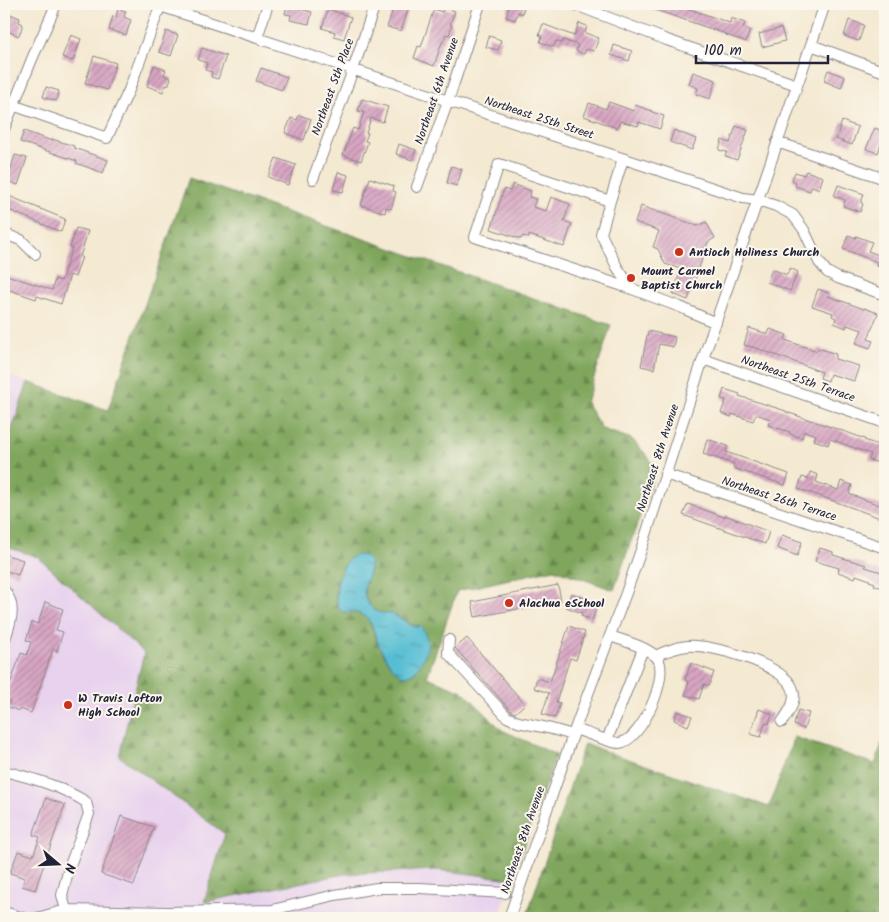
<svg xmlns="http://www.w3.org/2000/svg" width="889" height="922" font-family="Kalam,sans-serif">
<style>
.built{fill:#e8d2ee}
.forest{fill:url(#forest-firs);stroke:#50644c;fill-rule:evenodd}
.water{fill:url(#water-ripples);stroke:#3c7087}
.building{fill:url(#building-hatch)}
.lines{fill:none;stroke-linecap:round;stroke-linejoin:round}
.minor-casing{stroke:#8b8686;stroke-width:12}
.minor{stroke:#fff;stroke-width:10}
.poi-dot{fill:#c8321e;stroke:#fbf7ec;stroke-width:2}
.labels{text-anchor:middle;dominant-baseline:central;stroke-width:4;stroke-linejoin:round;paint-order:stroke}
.street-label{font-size:12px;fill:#22223b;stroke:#fbf7ec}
.poi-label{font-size:12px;font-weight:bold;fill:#22223b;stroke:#fbf7ec;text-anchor:start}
</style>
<defs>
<pattern id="forest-firs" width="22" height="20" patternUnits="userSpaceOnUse" patternTransform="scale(1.25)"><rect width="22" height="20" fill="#7fa65c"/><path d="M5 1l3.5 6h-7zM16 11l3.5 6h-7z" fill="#68874d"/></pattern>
<pattern id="water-ripples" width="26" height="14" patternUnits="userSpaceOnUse" patternTransform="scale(1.25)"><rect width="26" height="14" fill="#56bed3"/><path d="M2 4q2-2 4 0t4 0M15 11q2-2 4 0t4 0" fill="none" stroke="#479aac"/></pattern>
<pattern id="building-hatch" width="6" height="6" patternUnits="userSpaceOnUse" patternTransform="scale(1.25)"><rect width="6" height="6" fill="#d8a6c3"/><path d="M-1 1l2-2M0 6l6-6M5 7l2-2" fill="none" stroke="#af87a0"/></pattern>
</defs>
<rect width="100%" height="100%" fill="#fbf7ec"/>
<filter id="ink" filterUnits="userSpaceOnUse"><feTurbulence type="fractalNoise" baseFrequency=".02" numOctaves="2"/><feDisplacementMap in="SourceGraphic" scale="10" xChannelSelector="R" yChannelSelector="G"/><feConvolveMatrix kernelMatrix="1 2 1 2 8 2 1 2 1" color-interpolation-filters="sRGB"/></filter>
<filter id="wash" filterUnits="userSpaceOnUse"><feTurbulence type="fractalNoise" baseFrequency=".0096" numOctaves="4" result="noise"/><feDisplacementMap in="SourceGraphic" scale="20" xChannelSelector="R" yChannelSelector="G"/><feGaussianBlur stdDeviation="1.12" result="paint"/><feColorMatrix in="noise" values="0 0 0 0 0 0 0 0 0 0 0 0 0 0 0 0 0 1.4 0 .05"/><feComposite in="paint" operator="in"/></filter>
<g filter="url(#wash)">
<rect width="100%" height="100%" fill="#f4e9d1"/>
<path class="built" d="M4 374 28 382 4 452Z
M4 546 38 557 144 653 119 756 225 834 204 902 344 874 437 870 512 879 499 918H4Z"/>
<path class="forest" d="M189 178 611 325 586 403 602 429 632 439 649 458 655 473 614 590 554 569 457 591 427 677 463 691 502 730 556 755 512 879 437 870 344 874 204 902 225 834 119 756 144 653 38 557 4 546V452L28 382 108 410ZM362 555C367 558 370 562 370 568 370 572 367 576 366 579 362 590 365 605 376 611 381 615 389 613 395 615 404 618 410 627 419 626L424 656 415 672 404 677 402 676C392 667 387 659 380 647 368 628 376 611 344 612 342 610 338 606 337 603 333 591 340 565 351 558 354 556 358 556 362 555Z
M885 735V918H526L584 744 769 807 794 737 875 764Z"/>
<path class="water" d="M359 555C381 557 364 579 364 590 364 596 367 603 371 607 377 614 384 613 392 614 400 616 405 623 412 626 414 627 417 626 420 626 422 627 423 630 424 632 431 644 426 654 420 664 416 672 410 676 402 676L391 666 379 646 372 625 366 617 355 612H344L341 611 338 607 336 596 338 580 346 562 353 556Z"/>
<g id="blocks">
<path class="building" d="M287 4 301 6 300 9 312 12 309 24 290 20 291 15 285 14Z
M395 4H410L401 31 387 27Z
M510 4H525L522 14 518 12 515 20 506 17Z
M641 4H675L730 23 731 18 745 23 743 28 750 30 746 42 726 35V34L641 5Z
M444 8 455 11 450 24 452 25 449 35 446 34 443 42H442L434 66 414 58 418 46 421 47 434 9 442 12Z
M118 9 126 11 124 17 131 20 126 35 109 30 113 16 116 17Z
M328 9 351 17 344 39 334 36 335 32 322 28Z
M10 14 20 18 19 22 23 24 19 36 4 30Z
M849 20 864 25 859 41 844 36Z
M579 23 587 26 585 33 599 38 594 51 586 49 584 54 576 51 578 45 563 40 561 43 556 41 554 47 540 42 542 36 539 35 543 24 574 36Z
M781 28 785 41 762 47 759 34Z
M166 31 178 35 171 56 159 52Z
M71 35 81 39 73 61 62 57Z
M489 36 501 40 498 50 486 47Z
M614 45 632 51 629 61 611 55Z
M202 48 226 56 218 79 211 77 212 72 205 70 207 63 198 60Z
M94 56 116 63 107 90 85 83Z
M154 65 166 70 164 75 171 78 168 86 166 85 163 92 147 86Z
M261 68 287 77 282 90 256 81Z
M828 70 845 77 841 88 824 81Z
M693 72 716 80 710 99 696 94 698 88 689 84Z
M46 87 59 91 56 101 43 97Z
M362 99 388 107 383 122 371 118 366 133H368L365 141 368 142 361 161 343 155 353 128 358 130 364 112 358 111Z
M609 102 634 111 635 105 652 111V112L664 116 660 129 639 122 638 126 620 121 617 128 584 116 589 103 606 109Z
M299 115 311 119 304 140 285 133 291 118 297 120Z
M842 121 858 127 852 145 836 139Z
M736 126 748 130 737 160 725 156 727 152 719 150 722 140 730 143Z
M875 128 885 132 878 153 866 149Z
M674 130 696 139 692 150 670 142Z
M24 131 52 141V139L74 146V148L108 160 103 173 76 163 77 161 20 142Z
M399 144 416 150 412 160 396 154Z
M15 155 27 158 18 185 7 181Z
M276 158 296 165 288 185 268 177Z
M451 166 462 169 457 186 447 183Z
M806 171 823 177 819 189 812 186 810 191 795 186 796 182 792 180 795 172 804 175Z
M338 172 348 175 343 192 333 190Z
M370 178 394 186 393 191 396 192 391 209 386 207 385 213 361 205Z
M513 184 531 191 529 197 536 199 533 207 546 211 551 197 570 204 564 221 572 224 564 247 529 235V238L523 236 521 239 491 229 504 189 510 191Z
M838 185 864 194 861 203 863 204 860 212 843 206 845 200 834 196Z
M4 194 65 219 61 232 4 208Z
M641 206 698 226 706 222 715 238 708 242 688 300 673 294 681 269 665 264 658 249 653 247 659 231 635 222Z
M76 228 88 231 80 257H82L75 277 70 275 61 304 37 296 36 299 4 288V274L52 290 55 279 61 281 72 248H70Z
M848 235 856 238V236L872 242 868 251 885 257V269L876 266 877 262 843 249Z
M790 268 798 272 790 291 767 282 772 269 787 275Z
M818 289 829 293 828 296 864 309V308L878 313 868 339 873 341 870 348 856 343 862 330 847 325 846 328 834 323 836 318 832 316 833 313 812 306Z
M749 328 768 334 770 329 787 335 785 340 817 351 818 348 836 354 835 359 859 366 854 381 830 374 828 381 820 378 822 372 756 348 744 345Z
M648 331 675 337 673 347 659 344 654 369 641 366Z
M724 389 740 394 739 396 786 411V412L846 432 865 439 864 440 884 447 879 463 869 460 871 454 830 439 828 445 814 440 816 435 804 431 802 438 790 434V432L768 425 770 419 756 414 753 421 732 414 731 417 721 413 726 400 721 399Z
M707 439 728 446 726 452 789 474 785 485 733 468 734 464 703 454Z
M810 472 818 475 816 482 838 490 841 481 852 485 849 494 885 507V512L883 519 817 495 798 489 802 477 808 479Z
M688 504 724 517 725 515 769 532 765 544 683 515Z
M782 535 802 542 797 556 777 548Z
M820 548 833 552V555L866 565 865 567 885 573V589L874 585 875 583 869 581 870 580 856 575 855 578 838 572 839 568 815 561Z
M4 554 23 560 18 575 4 570Z
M558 585 561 601 475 617 472 602Z
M571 593 598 603 592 620 581 616 582 613 566 607Z
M45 602 63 609 56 630 63 632 57 651 53 649 31 713 20 709 19 711 8 707 10 701 5 699 21 653 27 655 31 642 26 640 32 622 38 624Z
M569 626 585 632 576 660 570 658 556 702 560 703 555 718 542 714 549 693 534 688 537 678 550 682Z
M467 638 525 704 515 713 511 711 455 648Z
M691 663 714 672 709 686 704 684 699 699 685 695 689 682 685 680Z
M759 709 772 714 769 724 765 723 761 737 750 734Z
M798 710 809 713 804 729 794 725Z
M677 711 692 716 688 726 674 720Z
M46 798 65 805 35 890 22 886 25 878 10 873 18 851 33 856 40 837 33 835Z
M121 816 154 827 134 885 101 874Z"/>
</g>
</g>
<g filter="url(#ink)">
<use href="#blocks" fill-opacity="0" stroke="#8b8686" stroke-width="1"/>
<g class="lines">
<defs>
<path id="minor" d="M154 4 743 198 758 200 776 206 793 215 804 230 819 262 827 272 838 278 885 295
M573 4 667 40 797 85
M257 38 268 4
M811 45 885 72
M4 102 107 138 129 90 161 4
M4 129 32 59 52 14 56 4
M777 142 885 179
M623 159 610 201 601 234 617 267 632 289 680 307 716 323
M313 179 353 70 375 4
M417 187 448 101 480 4
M610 201 499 164 475 237 632 289
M4 234 21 240 35 254
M703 359 885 423
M665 474 885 548
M4 590C18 607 10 623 4 642
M449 640 448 653 507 717 518 722 548 728 573 735
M655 656C666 651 676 647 688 646 712 644 781 664 792 687 798 700 789 712 782 722
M575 729C585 732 611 743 619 743 641 742 669 677 658 659 651 648 622 640 610 636
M607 740 643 649
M4 771C32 778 61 786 86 802L89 814 69 868 62 895 66 910
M4 912 23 918
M37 918 66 910 168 912 272 910 335 895 377 888H420L505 893
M509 918 580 715 626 593 641 550 703 359 825 4"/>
</defs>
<use href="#minor" class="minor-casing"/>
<use href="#minor" class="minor"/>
</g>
</g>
<g class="poi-dot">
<circle cx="679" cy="252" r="5"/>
<circle cx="631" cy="278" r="5"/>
<circle cx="509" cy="603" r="5"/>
<circle cx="68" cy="705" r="5"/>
</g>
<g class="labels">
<g class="street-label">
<text transform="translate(333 87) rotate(-70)">Northeast 5th Place</text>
<text transform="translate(437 91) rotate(-71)">Northeast 6th Avenue</text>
<text transform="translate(539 118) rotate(18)">Northeast 25th Street</text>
<text transform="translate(798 379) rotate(19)">Northeast 25th Terrace</text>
<text transform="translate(658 458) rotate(-72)">Northeast 8th Avenue</text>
<text transform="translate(779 499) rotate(18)">Northeast 26th Terrace</text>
<text transform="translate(523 840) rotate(-71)">Northeast 8th Avenue</text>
</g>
<g class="poi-label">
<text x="689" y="252">Antioch Holiness Church</text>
<text x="641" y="271">Mount Carmel<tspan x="641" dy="14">Baptist Church</tspan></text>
<text x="519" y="603">Alachua eSchool</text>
<text x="78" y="698">W Travis Lofton<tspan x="78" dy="14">High School</tspan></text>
</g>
</g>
<rect width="889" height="922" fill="none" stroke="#fbf7ec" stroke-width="20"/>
<g transform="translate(58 864) rotate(109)" stroke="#fbf7ec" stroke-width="4" paint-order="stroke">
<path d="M0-4L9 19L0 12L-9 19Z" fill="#22223b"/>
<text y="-8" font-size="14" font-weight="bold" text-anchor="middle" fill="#22223b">N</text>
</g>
<path d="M696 55v8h132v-8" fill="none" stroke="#22223b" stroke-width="2.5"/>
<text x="704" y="55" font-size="15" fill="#22223b" stroke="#fbf7ec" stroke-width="4" paint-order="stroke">100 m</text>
</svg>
